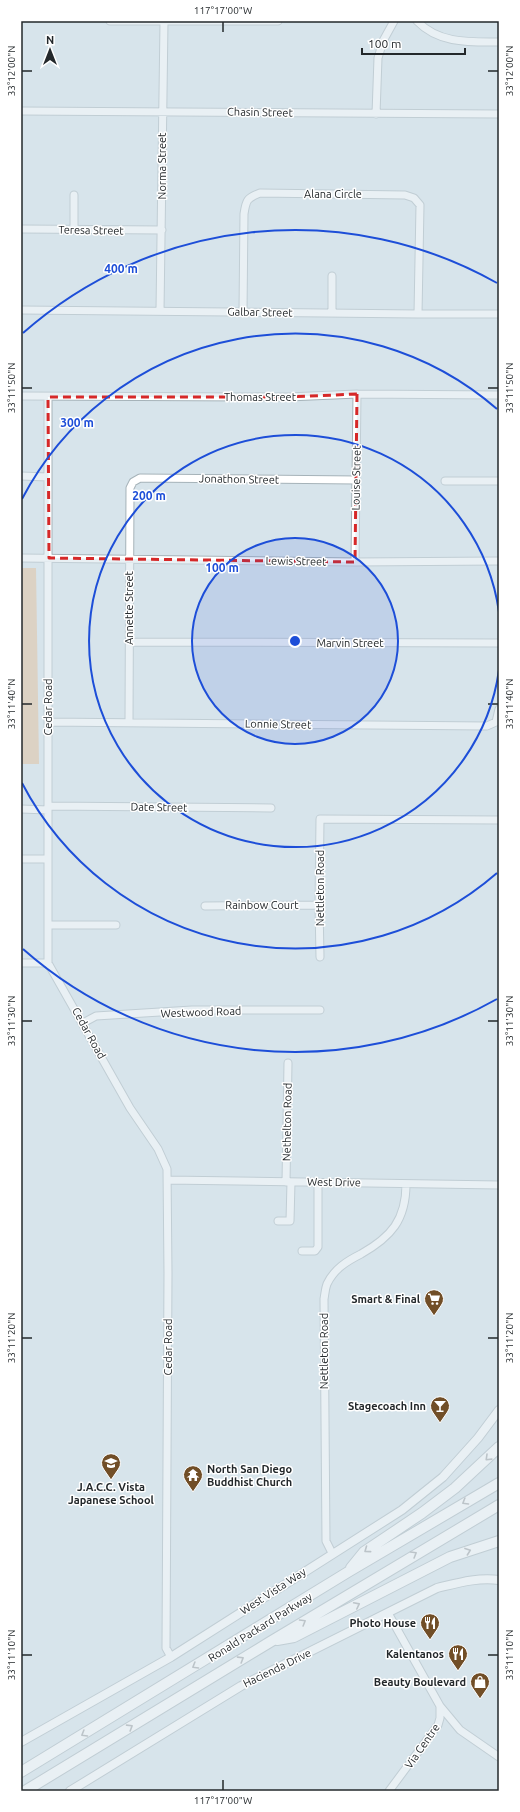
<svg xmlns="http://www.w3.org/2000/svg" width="520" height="1812" font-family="Ubuntu,sans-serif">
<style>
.green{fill:#e2bc96}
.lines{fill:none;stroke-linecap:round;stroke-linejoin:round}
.minor-casing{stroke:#a6b3b9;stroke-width:9}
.major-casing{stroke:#a6b3b9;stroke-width:10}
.highway-casing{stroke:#a6b3b9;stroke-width:12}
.minor{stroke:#fff;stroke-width:7}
.major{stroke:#fff;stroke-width:8}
.highway{stroke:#fff;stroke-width:10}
.oneway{stroke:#9c9ea0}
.marked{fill:none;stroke:#d62828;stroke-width:3;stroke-dasharray:8 5;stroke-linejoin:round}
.ticks{fill:none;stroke:#23282b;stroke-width:1.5}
.ring{fill:none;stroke:#1d4ed8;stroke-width:2}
.labels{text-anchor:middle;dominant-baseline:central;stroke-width:3;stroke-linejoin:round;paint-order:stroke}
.street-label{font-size:11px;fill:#23282b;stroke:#fff}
.poi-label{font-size:11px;font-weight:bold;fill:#23282b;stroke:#fff;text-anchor:end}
.centre{fill:#1d4ed8;stroke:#fff;stroke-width:2}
.ring-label{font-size:12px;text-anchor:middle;font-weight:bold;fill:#1d4ed8;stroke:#fff;stroke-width:3;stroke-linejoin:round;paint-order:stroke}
.neatline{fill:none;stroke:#23282b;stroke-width:1.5}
.ticks-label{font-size:10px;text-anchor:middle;fill:#23282b}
</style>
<rect width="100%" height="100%" fill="#d7e4eb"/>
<path class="green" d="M21 568H36L39 764H21Z"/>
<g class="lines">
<defs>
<path id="minor" d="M110 21H278
M417 21C439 44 470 42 499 42
M21 111 499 114
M376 114 378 58 383 41 394 21
M74 195V230
M21 229 162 230
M332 276V313
M21 310 418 314H499
M160 311 164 22
M243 312 244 214C246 200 247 198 260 193L405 195 414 198 420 205 418 314
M21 396 288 397 357 394 499 395
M48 397V963L130 1108 158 1149 167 1169 168 1273 166 1648 171 1657
M21 476 48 477
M445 481H499
M21 558 355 562 499 561
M355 562 357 394
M129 642 499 643
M48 722 487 726 496 722 499 709
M129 723 130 488 133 482 140 478 357 480
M48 806 271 808
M21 809 48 810
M21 859H48
M205 906 319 905
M48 925H116
M320 957 319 905 320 819 499 820
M21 963H48
M83 1023 96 1016 192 1010H320
M168 1180 499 1185
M286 1182 288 1063
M278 1221H290L291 1182
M302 1251H315L318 1247V1182
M332 1553 326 1541 324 1299C325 1294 325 1289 327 1284 334 1269 347 1261 361 1254 391 1237 406 1220 406 1184
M388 1613 440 1706V1718L438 1725 389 1791
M440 1706 460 1730 499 1757"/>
<path id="major" d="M21 1742 171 1657 402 1510 443 1477 478 1438 499 1410
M70 1791 241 1686 437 1588C458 1583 478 1577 499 1580"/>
<path id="highway" d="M351 1568 364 1552 422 1513 455 1488 499 1447
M277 1640 294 1637 450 1557 499 1541
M21 1772 348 1572 499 1483
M25 1791 270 1642 499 1505"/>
</defs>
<use href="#minor" class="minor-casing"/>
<use href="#major" class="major-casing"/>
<use href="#highway" class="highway-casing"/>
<use href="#minor" class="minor"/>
<use href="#major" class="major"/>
<use href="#highway" class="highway"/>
</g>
<defs><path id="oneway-chevron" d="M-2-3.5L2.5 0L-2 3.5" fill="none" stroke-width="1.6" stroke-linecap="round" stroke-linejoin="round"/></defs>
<g class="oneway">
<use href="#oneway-chevron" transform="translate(488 1458) rotate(136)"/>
<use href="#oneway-chevron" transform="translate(465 1502) rotate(149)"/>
<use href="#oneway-chevron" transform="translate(367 1550) rotate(144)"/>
<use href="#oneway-chevron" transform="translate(468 1551) rotate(-20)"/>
<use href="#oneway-chevron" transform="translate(414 1554) rotate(-31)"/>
<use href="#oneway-chevron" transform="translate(357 1605) rotate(-27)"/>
<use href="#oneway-chevron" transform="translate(303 1622) rotate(-31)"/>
<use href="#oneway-chevron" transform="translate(241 1659) rotate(-32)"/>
<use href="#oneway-chevron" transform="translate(195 1666) rotate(149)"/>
<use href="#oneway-chevron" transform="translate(130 1727) rotate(-32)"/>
<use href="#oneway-chevron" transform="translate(84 1734) rotate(149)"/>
</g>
<path d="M0 0H520V1812H0ZM357 394 355 562 49 558 48 397H288Z" fill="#d7e4eb" fill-opacity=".55" fill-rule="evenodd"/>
<path class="marked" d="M357 394 355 562 49 558 48 397H288Z"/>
<path class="ticks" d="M223 22V32M22 71H32M488 71H498M22 388H32M488 388H498M22 704H32M488 704H498M22 1021H32M488 1021H498M22 1338H32M488 1338H498M22 1655H32M488 1655H498M223 1780V1790"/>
<circle cx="295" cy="641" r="103" fill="#1d4ed8" fill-opacity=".12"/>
<g class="ring">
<circle cx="295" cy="641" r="103"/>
<path d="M499 670A206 206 0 1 1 499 612"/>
<path d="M497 873A308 308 0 0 1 22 783M22 499A308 308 0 0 1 497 409"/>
<path d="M497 999A411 411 0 0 1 23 949M23 333A411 411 0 0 1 497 283"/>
</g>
<defs>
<symbol id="supermarket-pin" viewBox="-11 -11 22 30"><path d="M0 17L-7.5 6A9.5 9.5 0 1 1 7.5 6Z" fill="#714e27" stroke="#fff"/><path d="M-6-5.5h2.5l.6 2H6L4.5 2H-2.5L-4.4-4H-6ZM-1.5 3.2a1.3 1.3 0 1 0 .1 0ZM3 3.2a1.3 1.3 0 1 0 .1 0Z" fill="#fff"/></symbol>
<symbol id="bar-pin" viewBox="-11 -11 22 30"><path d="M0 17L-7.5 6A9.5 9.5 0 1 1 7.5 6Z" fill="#714e27" stroke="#fff"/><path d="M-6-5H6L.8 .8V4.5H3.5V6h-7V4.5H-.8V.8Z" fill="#fff"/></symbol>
<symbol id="school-pin" viewBox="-11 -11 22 30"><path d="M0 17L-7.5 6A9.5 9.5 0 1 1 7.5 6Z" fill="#714e27" stroke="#fff"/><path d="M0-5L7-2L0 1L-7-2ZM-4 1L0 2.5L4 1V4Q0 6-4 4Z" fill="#fff"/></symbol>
<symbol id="temple-pin" viewBox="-11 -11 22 30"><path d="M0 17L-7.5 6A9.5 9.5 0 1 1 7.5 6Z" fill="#714e27" stroke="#fff"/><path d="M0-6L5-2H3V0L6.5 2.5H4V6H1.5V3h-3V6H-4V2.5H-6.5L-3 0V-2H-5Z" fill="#fff"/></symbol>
<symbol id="restaurant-pin" viewBox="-11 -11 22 30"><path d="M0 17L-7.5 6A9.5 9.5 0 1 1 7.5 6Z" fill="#714e27" stroke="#fff"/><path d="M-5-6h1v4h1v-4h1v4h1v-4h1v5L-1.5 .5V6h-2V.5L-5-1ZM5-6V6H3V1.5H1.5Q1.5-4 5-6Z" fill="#fff"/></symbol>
<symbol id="shop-pin" viewBox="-11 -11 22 30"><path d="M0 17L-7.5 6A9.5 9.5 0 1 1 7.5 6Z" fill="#714e27" stroke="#fff"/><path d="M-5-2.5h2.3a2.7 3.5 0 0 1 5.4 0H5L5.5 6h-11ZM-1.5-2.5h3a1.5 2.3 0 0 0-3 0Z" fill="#fff"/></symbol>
</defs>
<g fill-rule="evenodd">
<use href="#supermarket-pin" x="423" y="1288" width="22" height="30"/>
<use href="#bar-pin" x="429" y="1395" width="22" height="30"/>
<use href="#school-pin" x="100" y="1452" width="22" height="30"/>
<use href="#temple-pin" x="182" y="1464" width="22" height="30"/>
<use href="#restaurant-pin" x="419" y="1612" width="22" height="30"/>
<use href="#restaurant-pin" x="447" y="1643" width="22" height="30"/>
<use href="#shop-pin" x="469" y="1671" width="22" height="30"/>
</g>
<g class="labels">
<g class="street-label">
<text transform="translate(260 112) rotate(1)">Chasin Street</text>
<text transform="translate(162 166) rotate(-90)">Norma Street</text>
<text x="333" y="194">Alana Circle</text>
<text transform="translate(91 230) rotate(1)">Teresa Street</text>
<text transform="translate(260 312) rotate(1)">Galbar Street</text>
<text x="260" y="397">Thomas Street</text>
<text transform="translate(356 478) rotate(-89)">Louise Street</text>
<text transform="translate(239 479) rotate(1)">Jonathon Street</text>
<text transform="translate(296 561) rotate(1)">Lewis Street</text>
<text transform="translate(129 608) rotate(-90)">Annette Street</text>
<text x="350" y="643">Marvin Street</text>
<text transform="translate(48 707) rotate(-90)">Cedar Road</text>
<text transform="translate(278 724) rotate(1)">Lonnie Street</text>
<text transform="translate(159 807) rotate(1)">Date Street</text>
<text transform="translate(320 888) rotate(-90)">Nettleton Road</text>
<text x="262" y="905">Rainbow Court</text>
<text transform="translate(201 1012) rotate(-2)">Westwood Road</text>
<text transform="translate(89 1033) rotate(61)">Cedar Road</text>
<text transform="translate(287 1122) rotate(-89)">Nethelton Road</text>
<text transform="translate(334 1182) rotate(1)">West Drive</text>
<text transform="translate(168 1347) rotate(-90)">Cedar Road</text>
<text transform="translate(324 1351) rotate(-90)">Nettleton Road</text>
<text transform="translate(273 1591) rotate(-33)">West Vista Way</text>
<text transform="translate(260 1627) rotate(-32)">Ronald Packard Parkway</text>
<text transform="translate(277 1668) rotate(-26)">Hacienda Drive</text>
<text transform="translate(422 1746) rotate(-55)">Via Centre</text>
</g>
<g class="poi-label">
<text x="420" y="1299">Smart &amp; Final</text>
<text x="426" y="1406">Stagecoach Inn</text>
<text x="207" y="1469" text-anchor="start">North San Diego<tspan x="207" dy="13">Buddhist Church</tspan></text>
<text x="111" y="1487" text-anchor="middle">J.A.C.C. Vista<tspan x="111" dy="13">Japanese School</tspan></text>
<text x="416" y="1623">Photo House</text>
<text x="444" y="1654">Kalentanos</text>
<text x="466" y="1682">Beauty Boulevard</text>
</g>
</g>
<circle cx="295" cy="641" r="6" class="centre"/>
<g class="ring-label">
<text x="121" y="273">400 m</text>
<text x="77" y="427">300 m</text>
<text x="149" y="500">200 m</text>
<text x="222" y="572">100 m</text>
</g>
<rect width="520" height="1812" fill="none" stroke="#ffffff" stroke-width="44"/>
<g transform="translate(50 50)" stroke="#ffffff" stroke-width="3" paint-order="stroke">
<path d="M0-3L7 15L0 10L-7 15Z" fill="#23282b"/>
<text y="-6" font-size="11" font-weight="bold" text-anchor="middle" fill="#23282b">N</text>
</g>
<path d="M362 48v6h103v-6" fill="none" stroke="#23282b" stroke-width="2"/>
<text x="368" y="48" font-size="12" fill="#23282b" stroke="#ffffff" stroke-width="3" paint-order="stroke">100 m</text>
<rect x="22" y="22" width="476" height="1768" class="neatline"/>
<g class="ticks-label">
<text x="223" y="14">117°17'00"W</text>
<text transform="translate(11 71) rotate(-90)" y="4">33°12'00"N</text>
<text transform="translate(509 71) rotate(-90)" y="4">33°12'00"N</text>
<text transform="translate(11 388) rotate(-90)" y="4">33°11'50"N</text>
<text transform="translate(509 388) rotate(-90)" y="4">33°11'50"N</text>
<text transform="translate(11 704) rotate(-90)" y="4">33°11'40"N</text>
<text transform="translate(509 704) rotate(-90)" y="4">33°11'40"N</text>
<text transform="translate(11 1021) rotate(-90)" y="4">33°11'30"N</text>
<text transform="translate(509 1021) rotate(-90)" y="4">33°11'30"N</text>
<text transform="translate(11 1338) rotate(-90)" y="4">33°11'20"N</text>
<text transform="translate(509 1338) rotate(-90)" y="4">33°11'20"N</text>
<text transform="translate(11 1655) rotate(-90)" y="4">33°11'10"N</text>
<text transform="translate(509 1655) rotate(-90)" y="4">33°11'10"N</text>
<text x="223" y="1804">117°17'00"W</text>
</g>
</svg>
